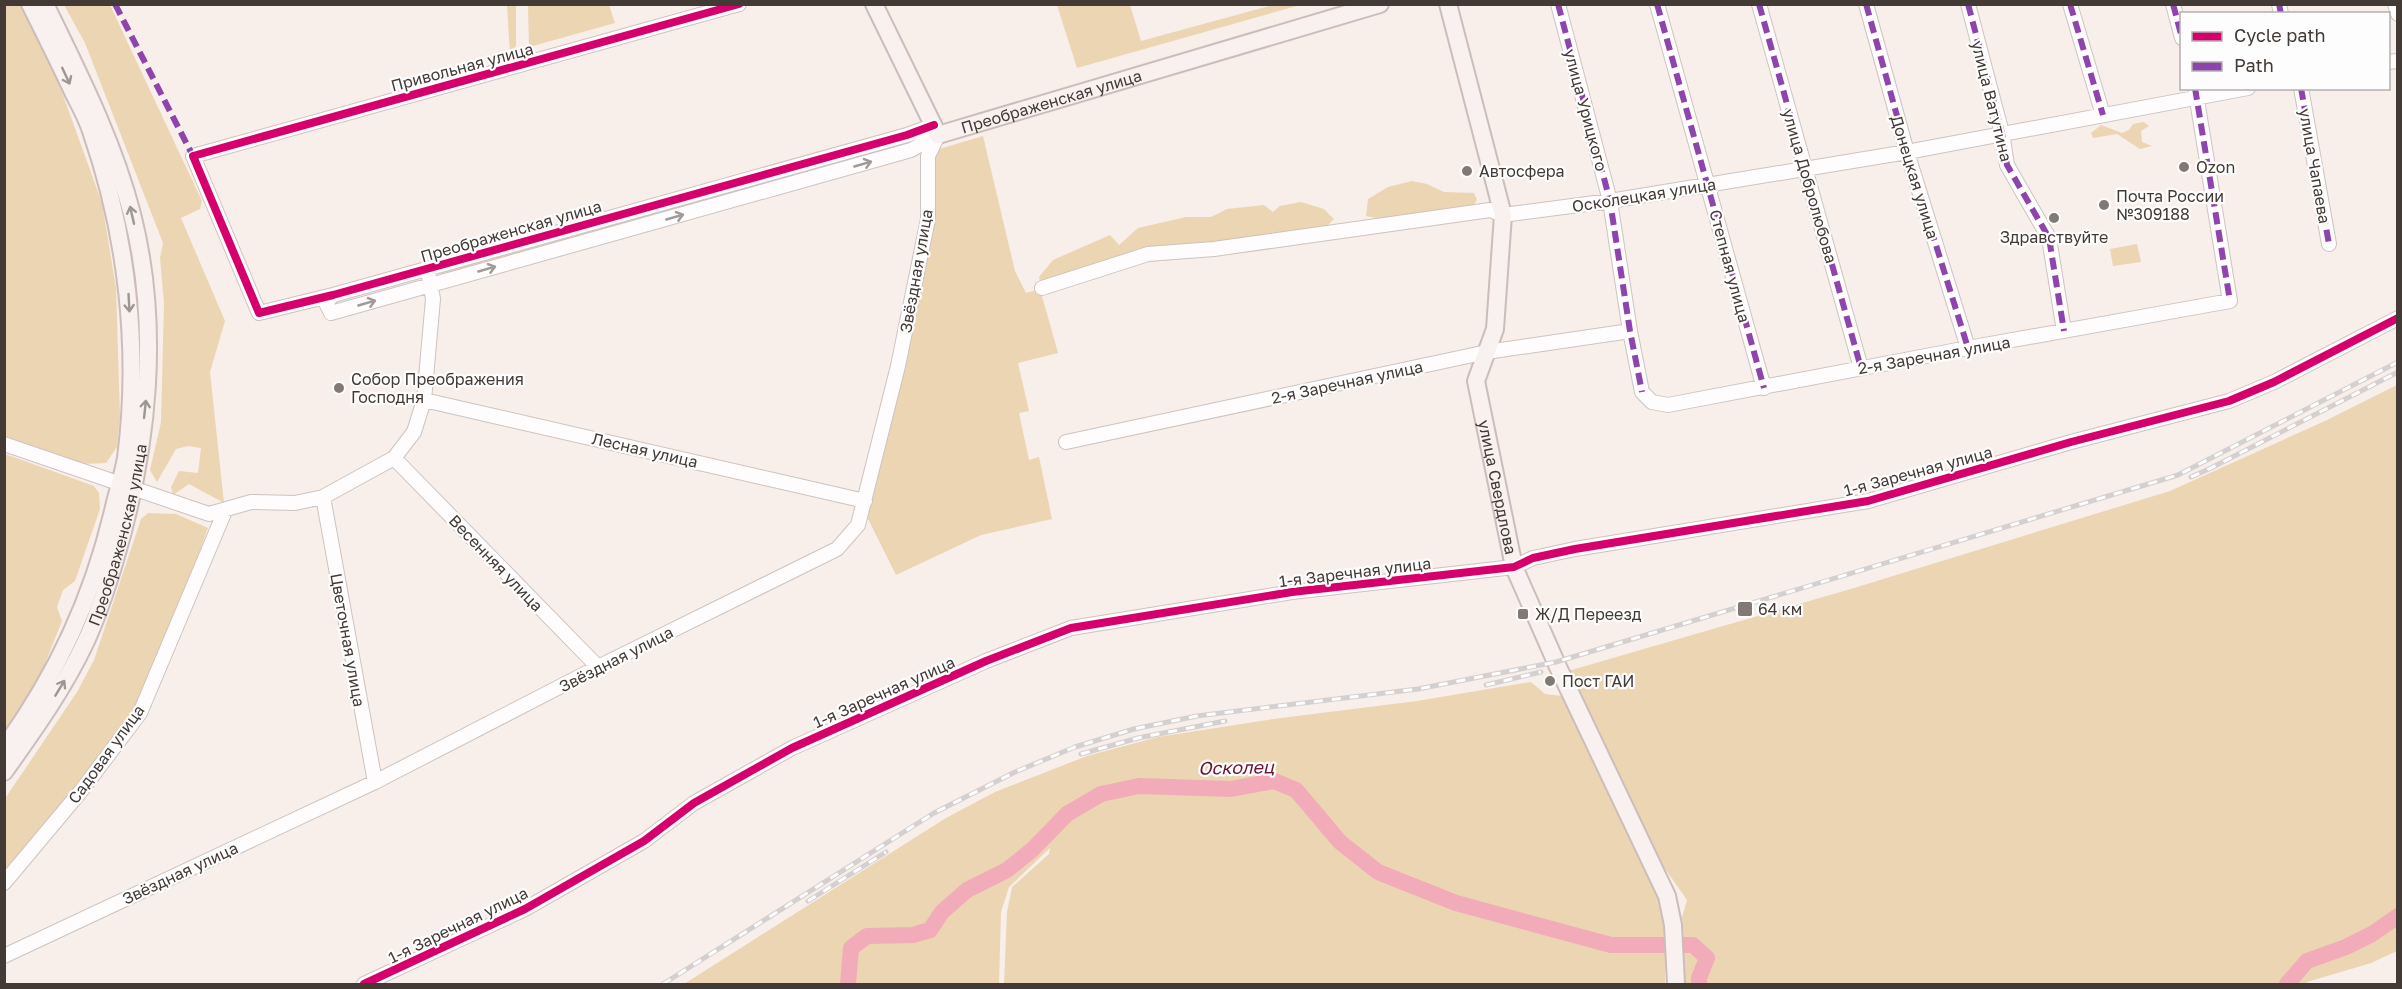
<svg xmlns="http://www.w3.org/2000/svg" width="2402" height="989" font-family="'Golos Text',sans-serif">
<style>
.green{fill:#ecd5b2}
.lines{fill:none;stroke-linecap:round;stroke-linejoin:round}
.river{stroke:#f2abb9;stroke-width:16}
.minor-casing{stroke:#ccc4c0;stroke-width:16}
.major-casing{stroke:#ccbdba;stroke-width:20}
.minor{stroke:#fefcfc;stroke-width:14}
.major{stroke:#f8f1ef;stroke-width:16}
.rail-casing{stroke:#d3d0cf;stroke-width:5}
.rail{stroke:#fdfdfd;stroke-width:3;stroke-dasharray:9;stroke-linecap:butt}
.quiet{stroke:#8e44ad;stroke-width:6;stroke-dasharray:12 6;stroke-linecap:butt}
.cycleway-casing{stroke:#fdfdfd;stroke-width:11}
.cycleway{stroke:#d6006c;stroke-width:8}
.oneway{stroke:#9e9692}
.oneway2{stroke:#a09b99}
.poi-dot{fill:#827975;stroke:#fdfdfd;stroke-width:2}
.labels{text-anchor:middle;dominant-baseline:central;stroke-width:4.5;stroke-linejoin:round;paint-order:stroke}
.street-label{font-size:16px;fill:#433a36;stroke:#fdfdfd}
.poi-label{font-size:16px;fill:#433a36;stroke:#fdfdfd;text-anchor:start}
.water-label{font-size:18px;font-style:italic;fill:#691432;stroke:#fdfdfd}
</style>
<rect width="100%" height="100%" fill="#f8eeea"/>
<path class="green" d="M22 4 50 59 102 203 116 288 120 416 117 447 106 463 79 464 5 438 4 5Z
M64 5H110L202 201 200 209 181 218 225 321 210 372 224 503 189 484 173 495 171 487 179 471 198 473 201 448 188 446 176 449 157 482 150 470 161 422 164 304 160 258 163 243 85 43Z
M507 5H516V46L510 54Z
M528 5H609L615 23 529 47Z
M1057 5H1130L1141 41 1273 5H1300L1077 68Z
M2144 122 2149 126 2141 131 2142 142 2152 146 2140 149 2117 134 2093 138 2091 133 2101 125 2122 133 2129 130 2133 124Z
M983 136 1015 271 1026 293 1040 289 1058 353 1018 363 1029 411 1019 413 1029 460 1039 457 1052 519 981 535 896 575 866 515 875 483 936 213 935 155 939 149Z
M915 138 917 144 442 277 440 271Z
M1412 181 1427 184 1444 192 1474 193 1477 200 1473 206 1380 219 1366 216 1368 199 1388 187Z
M1301 202 1324 209 1334 219 1327 226 1224 241 1041 285 1039 277 1053 260 1110 235 1119 245 1138 228 1186 217H1211L1227 209 1264 205 1273 212 1280 206Z
M2137 244 2141 262 2113 266 2110 249Z
M2397 385V913L2372 930 2307 959 2283 984H1704L1711 957 1695 940H1684L1682 917 1687 900 1656 856 1599 730 1568 671 1854 588 2170 491 2325 421Z
M5 454 94 486 99 493 100 509 75 581 63 590 57 607 62 621 40 676 5 734Z
M148 513 176 514 208 528 158 667 136 718 5 882 4 800 77 692 94 660 141 519Z
M1531 682 1545 694 1562 696 1591 750 1654 886 1666 925 1665 984H1004L1007 912 1012 887 1049 854 1050 848 1009 887 1001 912 999 984H852L853 951 867 939H914L934 933 949 914 971 893 1009 873 1049 843 1039 836 1005 866 966 887 939 910 926 927 912 931 879 930 862 935 849 947 846 984H684L946 818 995 792 1087 756 1158 737 1273 719 1417 701Z
M2397 920V951L2371 963 2307 982 2306 984H2291L2308 964 2346 950Z
M1693 948 1703 960 1696 978 1697 984H1685L1683 952Z"/>
<g class="lines">
<path class="river" d="M848 984 851 948 867 936 913 935 930 930 942 912 967 890 1007 870 1032 850 1067 814 1101 794 1139 786 1231 789 1274 781 1296 790 1340 842 1378 872 1456 903 1611 945H1693L1707 958 1699 978V984
M2287 984 2307 961 2346 947 2372 934 2398 916"/>
<defs>
<path id="minor" d="M739 4 193 156 259 313 333 295 907 135 934 125
M1558 4 1610 201 1630 331 1642 392 1652 402 1668 405 1968 348 2230 301 2195 88
M1657 4 1764 388
M1759 4 1861 368
M1866 4 1907 152 1968 348
M1968 4 2002 133 2007 165 2049 238 2064 331
M2070 4 2103 115
M2173 4 2182 38
M2279 4 2281 14
M2395 4 2398 14
M2388 62 2398 61
M2301 88 2329 244
M1042 288 1148 254 1214 249 1490 210 1503 215 1610 201 1907 152 2248 88
M333 295 326 303 331 313 911 150 938 135
M424 400 865 501
M1066 442 1487 352 1630 331
M4 444 209 514 251 502 295 503 323 497 394 458 414 432 424 400 433 299 429 277
M394 458 598 667
M323 497 375 782
M4 883 81 791 140 713 225 511
M4 956 375 782 598 667 837 549 858 525 898 366 928 219V156L938 135
M364 984 525 909 644 841 694 803 792 748 986 661 1071 628 1292 592 1514 567 1533 558 1575 549 1868 501 2071 442 2229 401 2274 382 2398 318"/>
<g id="major">
<path id="s1" d="M874 4 938 135 1380 4"/>
<path id="s2" d="M1448 4 1503 215 1495 329 1476 381 1514 567 1558 667 1667 896 1673 925 1676 984"/>
<path d="M4 748C57 674 92 599 113 511 117 493 123 475 126 458 140 349 127 235 91 131 87 118 80 106 74 94 60 64 45 34 30 4"/>
<path id="s3" d="M4 772C34 730 64 688 86 641 98 615 107 587 115 560 148 449 161 327 132 214 113 140 78 72 45 4"/>
</g>
</defs>
<use href="#minor" class="minor-casing"/>
<use href="#major" class="major-casing"/>
<use href="#minor" class="minor"/>
<use href="#major" class="major"/>
<defs>
<path id="rail" d="M2191 477 2211 468 2398 372
M1486 685 1541 672
M1081 754 1138 738 1225 721
M808 901 886 852
M663 984 934 813 1015 772 1075 747 1134 729 1197 716 1418 689 1556 662 2178 475 2398 362"/>
</defs>
<use href="#rail" class="rail-casing"/>
<use href="#rail" class="rail"/>
<path class="quiet" d="M115 4 193 156
M1558 4 1610 201 1630 331 1642 392
M1657 4 1764 388
M1759 4 1861 368
M1866 4 1907 152 1968 348
M1968 4 2002 133 2007 165 2049 238 2064 331
M2070 4 2103 115
M2173 4 2182 38
M2279 4 2281 14
M2195 88 2230 301
M2301 88 2329 244"/>
<defs>
<path id="cycleway" d="M739 4 193 156 259 313 333 295 907 135 934 125
M364 984 525 909 644 841 694 803 792 748 986 661 1071 628 1292 592 1514 567 1533 558 1575 549 1868 501 2071 442 2229 401 2274 382 2398 318"/>
</defs>
<use href="#cycleway" class="cycleway-casing"/>
<use href="#cycleway" class="cycleway"/>
</g>
<defs><path id="oneway-shaft" d="M-6 0H5M1.5-3L5.5 0L1.5 3" fill="none" stroke-width="1.6" stroke-linecap="round" stroke-linejoin="round" transform="scale(1.5)"/></defs>
<g class="oneway">
<use href="#oneway-shaft" transform="translate(66 76) rotate(65)"/>
<use href="#oneway-shaft" transform="translate(132 215) rotate(-103)"/>
<use href="#oneway-shaft" transform="translate(129 303) rotate(87)"/>
<use href="#oneway-shaft" transform="translate(145 409) rotate(-84)"/>
<use href="#oneway-shaft" transform="translate(60 688) rotate(-59)"/>
</g>
<g class="oneway2">
<use href="#oneway-shaft" transform="translate(863 164) rotate(-16)"/>
<use href="#oneway-shaft" transform="translate(675 217) rotate(-16)"/>
<use href="#oneway-shaft" transform="translate(487 269) rotate(-16)"/>
<use href="#oneway-shaft" transform="translate(367 303) rotate(-16)"/>
</g>
<g class="poi-dot">
<circle cx="2184" cy="167" r="6"/>
<circle cx="1467" cy="171" r="6"/>
<circle cx="2104" cy="205" r="6"/>
<circle cx="2054" cy="218" r="6"/>
<circle cx="339" cy="388" r="6"/>
<rect x="1737" y="601" width="16" height="16" rx="3"/>
<rect x="1517" y="608" width="12" height="12" rx="3"/>
<circle cx="1550" cy="681" r="6"/>
</g>
<g class="labels">
<g class="street-label">
<text transform="translate(462 67) rotate(-15)">Привольная улица</text>
<text stroke="none"><textPath href="#s1" startOffset="264">Преображенская улица</textPath></text>
<text transform="translate(1992 101) rotate(76)">улица Ватутина</text>
<text transform="translate(1586 110) rotate(75)">улица Урицкого</text>
<text transform="translate(2315 166) rotate(80)">улица Чапаева</text>
<text transform="translate(1915 177) rotate(73)">Донецкая улица</text>
<text transform="translate(1810 186) rotate(74)">улица Добролюбова</text>
<text transform="translate(1644 195) rotate(-9)">Осколецкая улица</text>
<text transform="translate(511 231) rotate(-16)">Преображенская улица</text>
<text transform="translate(1730 266) rotate(75)">Степная улица</text>
<text transform="translate(916 271) rotate(-80)">Звёздная улица</text>
<text transform="translate(1934 355) rotate(-10)">2-я Заречная улица</text>
<text transform="translate(1347 382) rotate(-12)">2-я Заречная улица</text>
<text transform="translate(645 450) rotate(13)">Лесная улица</text>
<text transform="translate(1918 471) rotate(-15)">1-я Заречная улица</text>
<text stroke="none"><textPath href="#s2" startOffset="496">улица Свердлова</textPath></text>
<text stroke="none"><textPath href="#s3" startOffset="266">Преображенская улица</textPath></text>
<text transform="translate(496 563) rotate(46)">Весенняя улица</text>
<text transform="translate(1355 572) rotate(-7)">1-я Заречная улица</text>
<text transform="translate(348 640) rotate(80)">Цветочная улица</text>
<text transform="translate(616 659) rotate(-27)">Звёздная улица</text>
<text transform="translate(884 692) rotate(-24)">1-я Заречная улица</text>
<text transform="translate(106 754) rotate(-54)">Садовая улица</text>
<text transform="translate(180 873) rotate(-25)">Звёздная улица</text>
<text transform="translate(458 925) rotate(-26)">1-я Заречная улица</text>
</g>
<g class="poi-label">
<text x="2196" y="167">Ozon</text>
<text x="1479" y="171">Автосфера</text>
<text x="2116" y="196">Почта России<tspan x="2116" dy="18">№309188</tspan></text>
<text x="2054" y="237" text-anchor="middle">Здравствуйте</text>
<text x="351" y="379">Собор Преображения<tspan x="351" dy="18">Господня</tspan></text>
<text x="1758" y="609">64 км</text>
<text x="1535" y="614">Ж/Д Переезд</text>
<text x="1562" y="681">Пост ГАИ</text>
</g>
<g class="water-label">
<text transform="translate(1236 767) rotate(-1)">Осколец</text>
</g>
</g>
<rect width="2402" height="989" fill="none" stroke="#433a36" stroke-width="12"/>
<rect x="2180" y="12" width="210" height="78" fill="#fdfdfd" stroke="#b3afad" stroke-width="1.5"/>
<rect x="2192" y="32" width="30" height="9" fill="#d6006c" stroke="#b3afad" stroke-width="1.5"/>
<text x="2234" y="42" font-size="18" fill="#433a36">Cycle path</text>
<rect x="2192" y="62" width="30" height="9" fill="#8e44ad" stroke="#b3afad" stroke-width="1.5"/>
<text x="2234" y="72" font-size="18" fill="#433a36">Path</text>
</svg>
